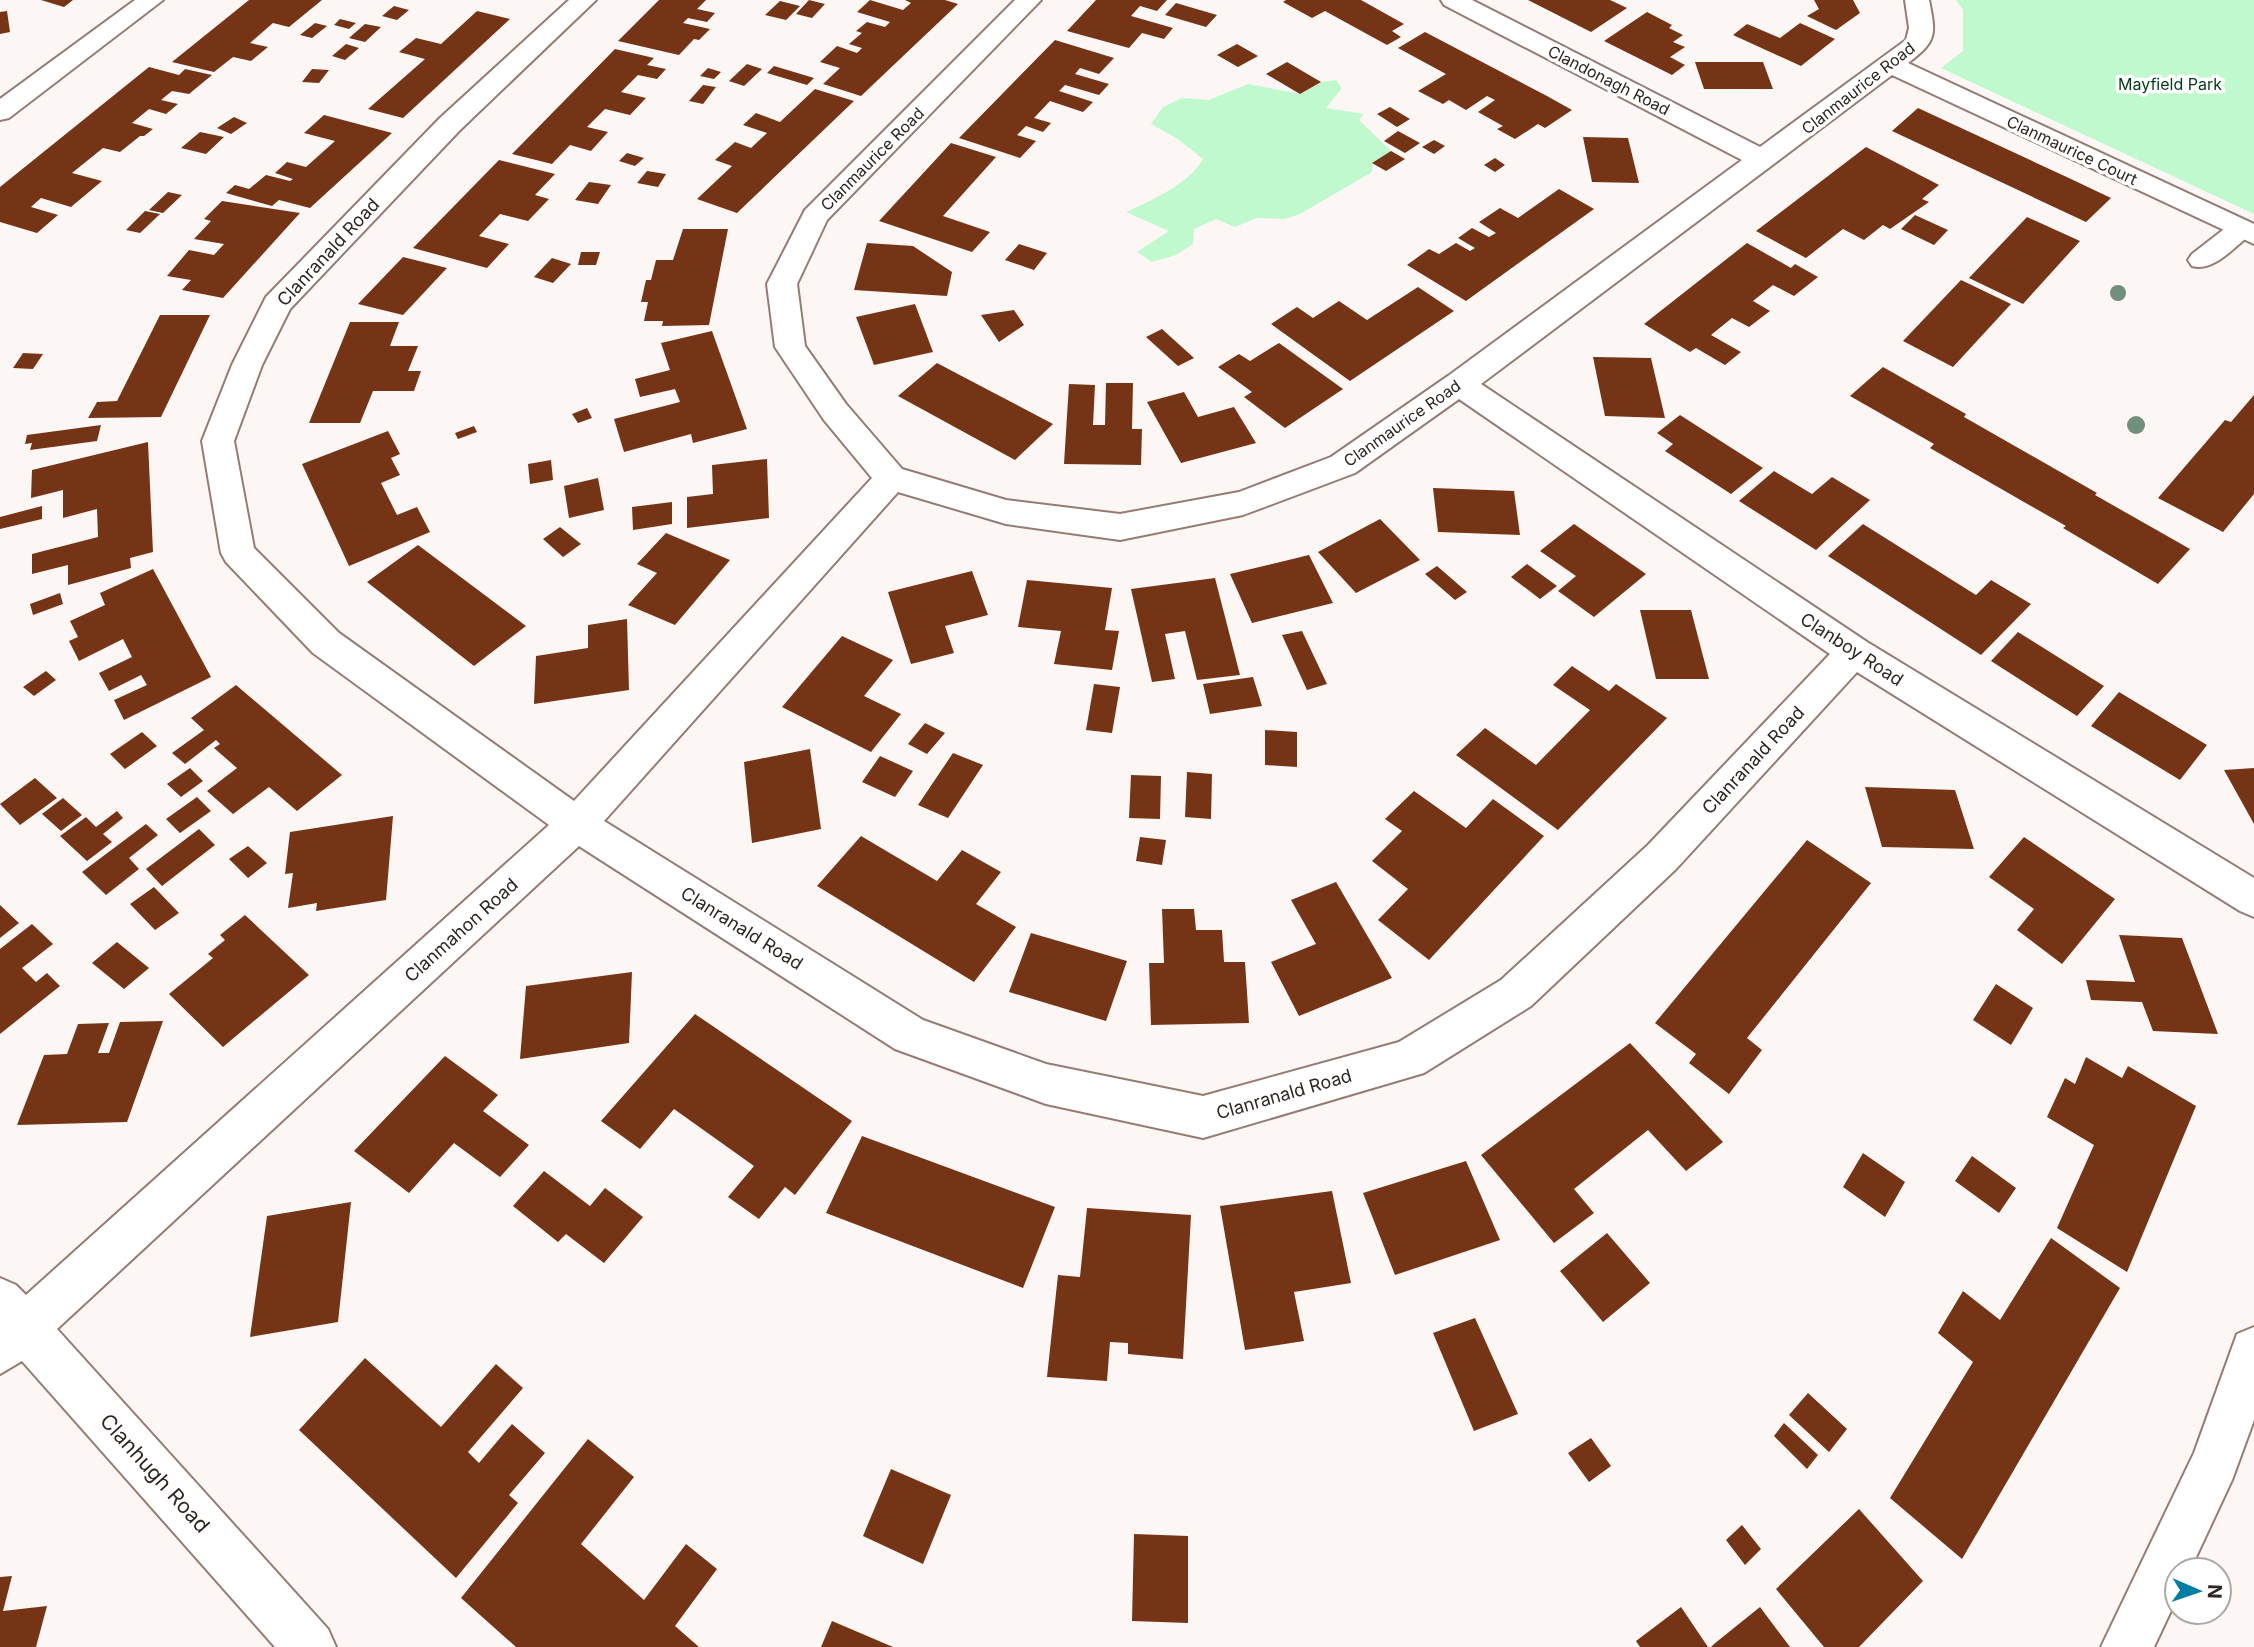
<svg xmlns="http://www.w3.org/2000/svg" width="2254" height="1647" font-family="Inter,sans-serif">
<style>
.green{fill:#c0f9cd}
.building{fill:#753416}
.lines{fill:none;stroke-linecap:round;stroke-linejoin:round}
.service-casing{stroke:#957c72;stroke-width:4}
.minor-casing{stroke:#957c72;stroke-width:4}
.secondary-casing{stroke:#957c72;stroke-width:4}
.service{fill:#fff;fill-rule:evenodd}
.minor{fill:#fff;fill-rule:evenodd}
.secondary{fill:#fff;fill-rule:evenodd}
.tree{fill:#728e7c}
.labels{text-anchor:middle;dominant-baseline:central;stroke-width:7;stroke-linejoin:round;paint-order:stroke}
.far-street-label{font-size:16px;fill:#2f2521;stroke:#fff}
.far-park-label{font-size:16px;fill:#023919;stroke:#fff}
.street-label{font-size:18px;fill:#2f2521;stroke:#fff}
.near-street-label{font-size:21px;fill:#2f2521;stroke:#fff}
</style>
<rect width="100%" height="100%" fill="#fcf6f4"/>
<path class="green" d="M1956 0H2254V214L1941 68 1963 51V10Z
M1336 80 1342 88 1326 108 1364 114 1359 120 1391 151 1373 163 1372 172 1300 214 1284 219 1257 218 1235 227 1216 219 1194 229 1193 244 1176 255 1152 262 1137 252 1169 231 1126 212C1152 200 1189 184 1203 159L1178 139 1151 124 1163 107 1182 98 1209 100 1248 84 1300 94 1321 82Z"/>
<path class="building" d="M41 0H73L64 7Z
M249 0H322L289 27 273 23 250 43 268 47 251 61 233 57 214 72 172 62Z
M659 0H706L697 9 715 13 707 22 688 18 683 23 710 29 699 40 694 39 679 55 618 41Z
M809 0 825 4 812 18 796 14Z
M870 0 903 10 911 3 905 0H945L958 4 861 96 823 84 840 68 820 62 837 46 857 53 862 48 849 44 862 33 856 31 867 22 885 27 890 22 857 12Z
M1096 0H1167L1157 11 1140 6 1131 16 1173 28 1164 39 1142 33 1129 48 1067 31Z
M1286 0H1361L1404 24 1392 31 1401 37 1387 45 1325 11 1312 18 1283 2Z
M1528 0H1610L1627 8 1591 32Z
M1814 0H1853L1860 13 1836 30 1807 16 1819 9Z
M780 1 800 6 786 20 765 15Z
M1176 3 1217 15 1206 27 1165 15Z
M394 6 409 10 397 20 382 16Z
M7 11 10 32 0 34V12Z
M477 11 510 19 403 118 368 109 425 59 399 52 416 38 441 44Z
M1647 12 1672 25 1669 28 1683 35 1673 42 1685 47 1670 57 1685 65 1672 75 1604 41Z
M340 19 356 23 349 29 334 25Z
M315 23 327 26 312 38 300 35Z
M1800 23 1835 39 1801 66 1733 35 1747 24 1780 38Z
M365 24 381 27 365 42 349 38Z
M1425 32 1547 96 1572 110 1545 128 1538 124 1515 139 1497 129 1503 126 1478 112 1495 100 1487 96 1466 110 1449 100 1443 104 1418 91 1446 74 1398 48Z
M1055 40 1114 58 1099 74 1080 68 1075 74 1109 84 1099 95 1065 85 1059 91 1093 102 1083 112 1050 101 1034 118 1051 123 1043 132 1026 126 1017 135 1036 141 1020 158 959 138Z
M346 44 359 48 345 60 332 56Z
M1237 44 1258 56 1238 67 1217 55Z
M615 49 654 58 647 65 666 69 657 79 638 75 621 92 646 98 630 115 605 109 587 127 608 132 591 151 570 145 552 164 512 154Z
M1287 62 1321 82 1300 94 1266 74Z
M1695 62H1763L1773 89H1704Z
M747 64 762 69 744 86 729 81Z
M774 66 814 78 807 85 767 73Z
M149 67 179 75 185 69 212 75 189 94 172 91 161 100 178 104 166 114 149 109 132 123 153 129 144 136H140L120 152 103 148 72 173 102 181 71 207 41 198 31 207 58 215 37 233 0 222V187Z
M708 68 721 72 714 79 700 76Z
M312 69 329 70 319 83 302 82Z
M703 85 716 87 703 104 689 101Z
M815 89 854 101 737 213 697 199 732 166 715 160 735 142 751 148 767 133 743 125 756 113 780 122Z
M1390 107 1410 119 1397 127 1377 114Z
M1918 108 2071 179 2111 198 2086 222 1892 131Z
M324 115 392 133 310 208 279 200 272 206 226 193 235 185 249 189 266 175 290 181 293 179 275 173 287 162 306 167 335 141 304 133Z
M234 117 247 123 231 134 217 128Z
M1398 131 1420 143 1405 153 1384 141Z
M200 132 224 137 206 154 181 148Z
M1583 137 1628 138 1639 183 1592 182Z
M1434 140 1445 146 1434 154 1422 147Z
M951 143 996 157 943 216 990 232 972 252 879 221Z
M1866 147 1939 185 1922 199 1929 202 1890 229 1883 225 1864 240 1843 229 1806 258 1756 231Z
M1391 151 1405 159 1386 171 1372 163Z
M627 153 644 158 635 166 619 161Z
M1495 158 1505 165 1495 172 1484 165Z
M499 160 555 174 535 195 549 199 528 221 500 214 479 236 509 244 487 268 413 248Z
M647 171 666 174 658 187 637 183Z
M589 182 611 185 598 204 575 200Z
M1559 189 1594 209 1466 301 1407 265 1429 249 1439 254 1456 243 1470 251 1475 248 1458 238 1472 228 1489 237 1496 233 1479 222 1500 208 1518 218Z
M168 192 182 195 163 213 149 210Z
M222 201 300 213 223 298 182 290 191 280 167 276 189 250 214 255 224 244 194 239 211 221 204 219Z
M145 211 160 214 140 233 126 230Z
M1915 215 1948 230 1934 245 1901 229Z
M2027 217 2080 241 2023 304 1969 278Z
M683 229H728L709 325 662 326 663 321H644L648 302H641L646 280H651L656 260H673Z
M867 243 913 246 952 272 947 296 854 290Z
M1747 243 1791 268 1795 264 1818 277 1794 296 1773 285 1753 301 1770 311 1749 327 1732 318 1711 335 1741 352 1725 365 1696 348 1690 352 1644 324Z
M1019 244 1047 253 1034 270 1005 260Z
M581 252H600L596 265H578Z
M403 257 447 268 403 315 358 304Z
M552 258 571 264 553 283 534 277Z
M1961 280 2011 304 1953 367 1903 341Z
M1418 287 1454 311 1350 381 1271 324 1297 307 1313 318 1339 301 1367 320Z
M915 304 933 352 874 365 856 317Z
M1014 310 1024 325 999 342 981 315Z
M160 315H210L161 417 88 418 97 402 117 401Z
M350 322H399L390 346H418L408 371H421L414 391H373L360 423H309Z
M1162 329 1194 358 1178 366 1146 337Z
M712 331 747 429 693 443 691 434 624 452 614 419 680 402 675 389 640 397 635 379 670 370 661 343Z
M1279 343 1343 389 1285 428 1244 397 1252 392 1218 367 1239 354 1250 361Z
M23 353 43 354 33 369 13 368Z
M1593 357 1651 358 1665 418 1605 416Z
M937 363 994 393 1053 424 1015 460 898 396Z
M1883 367 1966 414 1964 417 2097 493 2095 495 2190 549 2158 584 2063 528 2066 526 1930 448 1934 444 1850 396Z
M1106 383H1133L1132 429H1142L1141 465 1064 464 1069 384 1095 385 1093 425H1105Z
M1184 392 1198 417 1234 407 1256 443 1181 463 1147 402Z
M2254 395V494L2223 532 2158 498 2225 420 2231 422Z
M587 408 592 418 578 423 572 414Z
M1680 415 1730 447 1763 468 1731 494 1665 451 1673 444 1657 433Z
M101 425 97 441 30 450 32 443 25 444 27 435Z
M474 426 477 432 458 439 455 433Z
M388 431 400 454 391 458 400 475 381 483 397 515 417 507 430 532 349 566 302 464Z
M148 442 153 552 130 558 131 568 68 585V565L32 574V554L98 537 97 509 63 518V490L31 498 32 470Z
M767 459 769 518 687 528V497L713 494 712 465Z
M551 460 553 480 530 484 528 464Z
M1774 471 1812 494 1832 477 1870 500 1816 550 1739 501Z
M598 478 604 510 569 518 564 486Z
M1433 488 1514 491 1520 535 1438 532Z
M672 502V524L633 530 632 507Z
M42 506V519L0 529V517Z
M1380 519 1420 560 1356 593 1318 552Z
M1574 524 1646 574 1594 617 1558 591 1576 576 1540 551Z
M1863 524 1976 595 1991 580 2031 604 1981 655 1828 556Z
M560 527 581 544 563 557 543 539Z
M666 533 730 560 675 625 628 605 657 573 637 564Z
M418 545 526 626 474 666 367 582Z
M1309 555 1333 603 1252 623 1230 574Z
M1527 564 1557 586 1540 599 1511 577Z
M1437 566 1467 592 1455 600 1425 574Z
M153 569 211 677 124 720 114 700 147 685 141 675 109 691 99 673 132 657 123 639 79 661 69 641 78 637 70 621 105 605 100 593Z
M972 571 988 615 945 626 954 653 911 664 888 592Z
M1215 578 1240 675 1197 680 1185 631 1165 634 1175 679 1152 682 1131 589Z
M1027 580 1112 588 1105 630 1119 631 1112 670 1054 664 1061 631 1018 627Z
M60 593 63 604 33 615 30 604Z
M1640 610H1691L1709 679H1656Z
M627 619 629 690 534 704 536 656 588 648V625Z
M1302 631 1327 684 1307 690 1282 635Z
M2018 632 2104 686 2077 716 1991 661Z
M842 636 893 660 864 696 901 714 871 752 782 707Z
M1572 666 1609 691 1616 684 1667 718 1558 830 1456 755 1485 728 1536 765 1590 710 1553 685Z
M46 671 56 680 34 696 23 687Z
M1253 677 1262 706 1210 714 1203 684Z
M1094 684 1120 687 1112 733 1086 730Z
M236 685 342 775 297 811 269 787 233 814 207 791 237 768 214 748 220 744 216 740 185 764 172 753 204 730 191 718Z
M2119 692 2207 745 2180 780 2091 726Z
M925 723 945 733 927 754 908 744Z
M1265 730 1297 732V767L1265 765Z
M142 732 157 746 125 769 110 754Z
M810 749 821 829 752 843 744 762Z
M953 753 983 765 948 818 918 805Z
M880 756 913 771 895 797 862 782Z
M190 768 203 781 181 797 167 784Z
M2254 768V824L2224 770Z
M1187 772 1212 774 1211 819 1185 817Z
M1131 775 1161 776 1160 819 1129 818Z
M35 778 57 798 20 825 0 804Z
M1865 787 1955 790 1974 849 1882 847Z
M1414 791 1466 828 1493 799 1544 836 1429 960 1378 920 1408 889 1372 861 1402 831 1385 819Z
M197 797 211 811 180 833 166 819Z
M63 798 82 815 61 831 42 814Z
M117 811 123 818 103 834 112 842 87 861 60 836 86 817 96 827Z
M393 816 386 900 316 911 317 903 288 908 293 873 285 874 290 832Z
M146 824 158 835 129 858 139 869 106 895 82 872Z
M199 829 215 845 162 886 146 869Z
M861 836 937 881 962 850 1001 872 976 904 1016 927 974 982 817 886Z
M1140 837 1166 840 1162 865 1136 861Z
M2024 837 2115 899 2062 964 2017 930 2034 909 1989 877Z
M1807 840 1871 883 1747 1038 1762 1050 1729 1094 1689 1063 1696 1054 1655 1023Z
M248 846 267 863 248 878 229 859Z
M1336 882 1392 978 1299 1016 1271 962 1316 944 1291 900Z
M154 887 179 913 155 930 130 904Z
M0 905 19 923 0 938Z
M1162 909H1194L1196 930H1222L1224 962H1245L1249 1023 1151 1025 1149 963H1164Z
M245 915 309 975 223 1047 169 994 213 958 208 954 225 940 220 935Z
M32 924 53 944 22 968 36 982 47 973 60 986 0 1034V949Z
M1031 933 1127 961 1106 1021 1009 992Z
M2119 935 2182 938 2218 1034 2153 1031 2142 1002 2091 1000 2086 980 2135 982Z
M117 942 149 968 124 989 92 963Z
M632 972 629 1043 520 1059 526 986Z
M1996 984 2033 1008 2011 1045 1973 1020Z
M695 1014 852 1121 795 1195 785 1187 759 1219 728 1197 754 1166 674 1109 640 1149 601 1121Z
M163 1021 127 1122 17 1125 44 1055 67 1054 78 1024 109 1023 98 1053H109L120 1022Z
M1630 1043 1723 1142 1686 1171 1648 1130 1574 1189 1594 1213 1554 1243 1481 1155Z
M445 1056 498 1095 483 1111 529 1145 500 1177 454 1143 409 1193 354 1151Z
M2086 1057 2122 1078 2128 1066 2196 1106 2127 1272 2057 1228 2094 1145 2047 1117 2065 1078 2075 1084Z
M862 1136 1055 1207 1023 1288 826 1213Z
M1863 1153 1905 1182 1885 1217 1843 1187Z
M1972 1156 2016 1188 1999 1213 1955 1181Z
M1466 1161 1500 1240 1395 1275 1363 1193Z
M544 1171 590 1206 605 1188 643 1217 604 1263 566 1234 558 1242 513 1206Z
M1332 1191 1351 1283 1294 1292 1304 1341 1245 1350 1220 1206Z
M351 1202 338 1322 250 1337 267 1216Z
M1087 1208 1191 1215 1183 1359 1128 1354V1343L1110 1342 1107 1381 1047 1377 1058 1275 1080 1277Z
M1607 1233 1650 1283 1603 1322 1560 1271Z
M2051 1238 2120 1288 1962 1559 1890 1498 1973 1362 1938 1333 1963 1291 2000 1320Z
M1475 1318 1518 1414 1474 1431 1433 1333Z
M365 1358 441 1427 496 1364 523 1388 468 1452 479 1463 512 1424 545 1453 509 1495 518 1503 456 1578 299 1430Z
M1808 1393 1847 1429 1829 1452 1789 1415Z
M1784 1423 1818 1455 1807 1469 1774 1436Z
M1591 1438 1611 1466 1589 1482 1568 1453Z
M588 1439 634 1477 581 1544 644 1600 686 1544 717 1569 675 1626 699 1647H516L461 1598Z
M891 1469 951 1495 923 1564 863 1536Z
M1859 1509 1923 1581 1859 1647H1824L1776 1589Z
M1742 1525 1761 1549 1745 1565 1726 1540Z
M1134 1534 1188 1536V1623L1132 1621Z
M12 1576 3 1611 47 1606 36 1647H0V1577Z
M1681 1607 1708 1647H1640L1636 1641Z
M1760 1607 1790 1647H1711L1714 1644Z
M832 1621 893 1647H821Z"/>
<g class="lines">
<defs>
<path id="service" d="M2241 221 2250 223 2253 229 2250 235C2234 247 2214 272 2192 266L2188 260 2192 254 2232 223Z"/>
<path id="minor" d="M569 0H596L460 130 290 309 262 365 234 441 254 548 339 633 574 801 872 478 824 420 775 347 767 284 805 210 1015 0H1041L827 220 797 284 805 346 846 404 902 469 1006 500 1120 514 1239 492 1331 457 1448 376 1742 160 1444 5 1441 0H1472L1760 147 1906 40 1909 28 1905 0H1929C1936 35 1937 41 1908 63L2254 224V244L1892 75 1481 384 1867 642 2254 878V917L2240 911 1857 672 1676 869 1531 1006 1424 1073 1203 1138 1046 1104 895 1049 579 846 57 1329 328 1629 336 1647H275L22 1361 0 1374V1278L16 1285 26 1295 549 825 313 653 226 562 221 553 202 441 232 365 266 297 440 118ZM1459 399 1830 654 1648 845 1501 980 1399 1042 1203 1096 1046 1064 923 1020 604 821 898 492 1006 524 1120 540 1243 515 1355 473Z
M2254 1327V1420L2232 1480 2190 1570H2177V1598L2154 1647H2101L2194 1453 2237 1334Z"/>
<path id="secondary" d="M135 0H163L9 118 0 120V99Z"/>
</defs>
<use href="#service" class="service-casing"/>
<use href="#minor" class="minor-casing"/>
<use href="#secondary" class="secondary-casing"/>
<use href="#service" class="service"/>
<use href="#minor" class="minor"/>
<use href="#secondary" class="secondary"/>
</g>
<g class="tree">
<circle cx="2118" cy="293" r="8"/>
<circle cx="2136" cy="425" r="9"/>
</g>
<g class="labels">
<g class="far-street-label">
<text transform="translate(1609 80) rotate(27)">Clandonagh Road</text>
<text transform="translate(1858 88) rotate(-38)">Clanmaurice Road</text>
<text transform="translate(2072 150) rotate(25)">Clanmaurice Court</text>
<text transform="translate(872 159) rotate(-45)">Clanmaurice Road</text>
<text transform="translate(1402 423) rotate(-35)">Clanmaurice Road</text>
</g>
<g class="far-park-label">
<text x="2170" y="84">Mayfield Park</text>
</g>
<g class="street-label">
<text transform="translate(328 252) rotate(-47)">Clanranald Road</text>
<text transform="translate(1852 649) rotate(33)">Clanboy Road</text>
<text transform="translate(1753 760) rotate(-47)">Clanranald Road</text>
<text transform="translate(742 928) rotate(32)">Clanranald Road</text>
<text transform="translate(461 930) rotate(-42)">Clanmahon Road</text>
<text transform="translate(1284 1094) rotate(-16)">Clanranald Road</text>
</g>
<g class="near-street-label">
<text transform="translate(155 1473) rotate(48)">Clanhugh Road</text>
</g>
</g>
<g transform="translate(2198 1591) rotate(92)"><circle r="33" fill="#ffffff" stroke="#aca8a6" stroke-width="2"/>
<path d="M0-5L12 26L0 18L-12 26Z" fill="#047ea5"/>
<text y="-10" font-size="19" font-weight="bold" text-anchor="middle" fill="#2f2521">N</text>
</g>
</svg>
